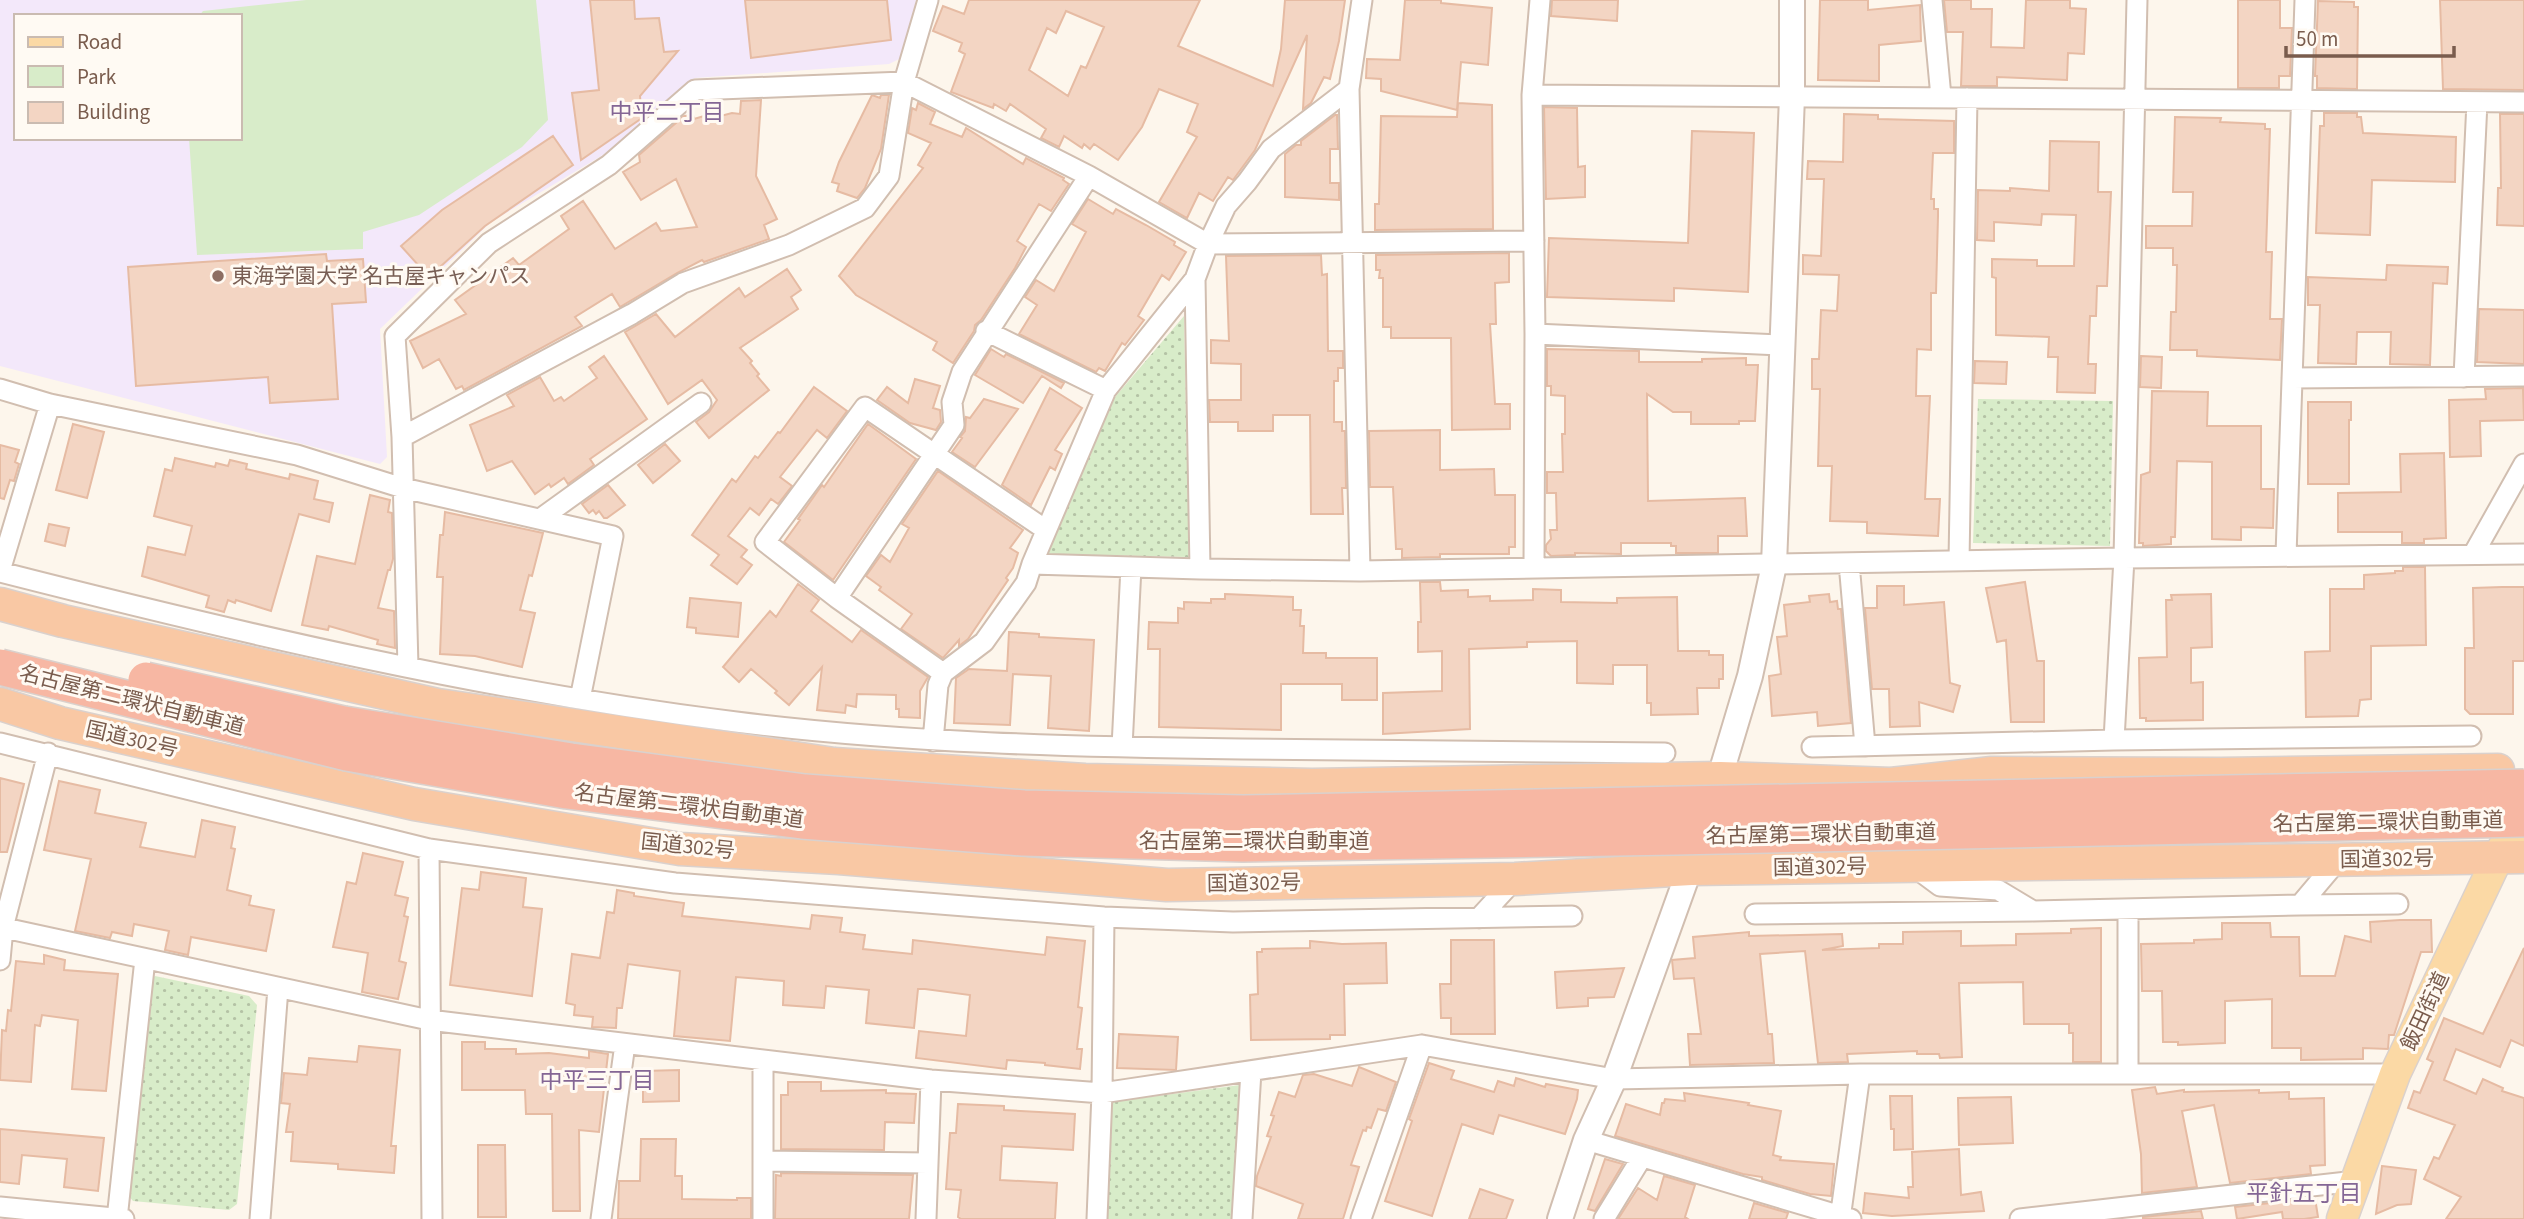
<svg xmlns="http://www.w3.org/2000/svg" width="2524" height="1219" font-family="'Source Sans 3','Noto Sans JP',sans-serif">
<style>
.education{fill:#f3e8fa;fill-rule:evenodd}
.green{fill:url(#green-dots)}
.pitch{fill:#d8ecc9}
.building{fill:#f3d5c3;stroke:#e6bba3;stroke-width:2;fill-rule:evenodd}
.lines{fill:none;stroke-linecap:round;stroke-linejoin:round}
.minor-casing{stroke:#d1beb0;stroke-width:23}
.tertiary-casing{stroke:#d1beb0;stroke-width:28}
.primary-casing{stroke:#dad1cd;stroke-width:33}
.trunk-casing{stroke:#dad1cd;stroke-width:35}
.minor{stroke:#fff;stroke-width:19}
.tertiary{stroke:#fff;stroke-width:24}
.primary{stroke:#fbd9a5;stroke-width:30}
.trunk{stroke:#f9c8a4;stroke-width:32}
.motorway-bridge-casing{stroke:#dad1cd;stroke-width:38;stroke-linecap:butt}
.motorway-bridge{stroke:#f7b7a3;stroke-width:35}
.education-dot{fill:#8d6e63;stroke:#fffaf3;stroke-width:2.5}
.labels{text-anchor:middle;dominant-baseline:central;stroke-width:6;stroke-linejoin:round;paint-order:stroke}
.education-label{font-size:21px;fill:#785e54;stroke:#fffaf3;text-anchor:start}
.street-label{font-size:21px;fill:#7a5c4d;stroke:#fffaf3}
.neighbourhood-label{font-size:23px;fill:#846695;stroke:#fffaf3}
</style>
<defs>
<pattern id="green-dots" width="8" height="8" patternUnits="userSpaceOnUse" patternTransform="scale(1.75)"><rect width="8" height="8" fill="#d8ecc9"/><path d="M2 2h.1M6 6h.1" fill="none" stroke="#b4c2a5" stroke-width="1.8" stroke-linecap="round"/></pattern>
</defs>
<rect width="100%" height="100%" fill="#fdf6ec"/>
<path class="education" d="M0 0H916L901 58 889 64 695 78 603 155 491 222 380 329 387 457 380 464 0 366ZM16 16H240V138H16Z"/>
<path class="green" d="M1184 316 1189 557 1047 554 1115 397Z
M1978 399 2113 401 2110 546 1973 543Z
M155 976 249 996 257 1005 237 1204 229 1210 133 1201 127 1194 146 983Z
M1240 1085 1232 1219H1106L1112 1102Z"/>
<path class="pitch" d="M306 0H536L548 120 522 147 419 215 363 232V249L197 255 189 138H240V16H199L203 11Z"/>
<path class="building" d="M590 0H634L635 19 659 18 664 52 678 51 640 96 642 118 581 160 572 93 599 90Z
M745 0H887L891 40 751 58Z
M969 0H1200L1178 46 1273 86 1281 49 1285 0H1345L1339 41 1330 79 1324 77 1311 103 1303 109 1307 35 1255 150 1233 180 1228 177 1213 201 1199 193 1187 218 1159 202 1197 137 1187 132 1198 104 1159 89 1142 127 1118 160 1094 144 1090 149 1084 144 1082 148 1064 136 1059 147 1041 138 1046 129 1010 104 1006 111 994 104 993 108 951 92 965 54 959 51 962 43 933 31 943 6 964 14ZM1066 11 1104 27 1086 68 1081 66 1068 96 1029 70 1047 28 1056 33Z
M1405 0H1441V3L1492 8 1488 65 1461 62 1457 110 1381 91V79L1366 78 1367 59 1400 60Z
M1552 0H1618L1617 21 1551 16Z
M1820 0H1868V10L1920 5 1921 41 1879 45V81L1818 80Z
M1944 0H1971V9H1992L1991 47 2024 48 2026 0H2070V8L2086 9 2084 54 2068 53 2067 80 1997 77V86H1961L1963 32H1947Z
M2238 0H2280V28H2292L2290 76H2279V88H2238Z
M2440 0H2524V90L2443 89Z
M2318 1 2354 2V7H2358L2357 89 2317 88V76H2315Z
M872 95 880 98 881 95H889L881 149 865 188 857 198 837 191 839 184 832 182 839 162Z
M761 100 756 176 777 219 764 225 769 239 704 262 702 260 677 273 620 307 612 294 575 317 582 326 464 390 462 386 456 389 439 359 423 368 410 341 466 314 455 300 513 258 519 265 569 229 561 216 583 201 615 249 656 223 661 231 697 227 676 179 641 200 623 172 640 162 639 155 684 116 693 115 694 119 704 116 705 120 732 113 740 114 741 101Z
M918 103 935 112 930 124 962 137 966 128 1023 164 1026 158 1064 178 1063 180 1069 184 1051 211 1039 204 1017 241 1026 247 1015 268 981 320 975 325 974 331 953 363 933 350 937 342 856 295 839 276 923 168 918 165 931 143 908 133 912 108 916 110Z
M1458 103 1492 105 1493 229 1375 230V204H1379L1381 116 1457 117Z
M1544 107 1577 108 1578 167 1585 166V197L1546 199Z
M2324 113H2357V117H2361L2363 133 2456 137 2455 182 2372 180 2370 235 2316 233 2320 126H2324Z
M1844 114 1878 115V119L1954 121V153H1933L1931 199H1934V209H1938V216L1936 293H1931V350L1917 349 1916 396H1930L1925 499H1940L1938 536 1867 533V522L1830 521 1832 466H1818L1820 389H1812V359H1819L1821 310 1837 311 1839 275 1803 274V255L1821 256 1824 179H1807L1808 161 1843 162Z
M2500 114H2524V226L2497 225 2498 188H2501Z
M1335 115H1337L1338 149H1330V183H1339V200L1285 197V154L1296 145H1301V141Z
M2175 117 2221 118 2220 122 2265 124V129H2270L2266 252H2272L2270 319H2282L2280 360 2197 356V350H2170L2171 312H2176L2177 265H2173V248H2146V226H2192L2193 192H2173Z
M1692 131 1754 133 1748 292 1674 288V301L1547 297 1549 238 1688 243Z
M553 136 573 165 485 226 429 277 401 246 442 210Z
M2050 141 2099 142 2098 192H2111L2107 286H2097L2096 316H2090L2088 364H2096L2095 393 2057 392 2058 357H2048L2049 337 1996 335V278L1992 277V259L2037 260V266H2074L2076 215 2042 214 2041 225 1994 222V241L1977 240 1978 190 2010 191V188L2049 191Z
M1088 199 1113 214 1116 209 1146 225 1175 242 1174 245 1186 252 1169 280 1162 275 1138 316 1144 320 1125 345 1122 343 1105 371 1099 368 1096 372 1019 334 1037 305 1025 297 1036 280 1054 291 1086 232 1072 224Z
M1509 253V282L1495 283 1496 324H1490L1495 404H1510V429L1452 430 1451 338H1391V327H1383V278H1379L1380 270H1376V255Z
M326 254 327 261 363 259 366 302 332 304 338 399 270 403 268 377 136 386 128 267Z
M1321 255 1322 275 1327 274 1328 351H1343V368H1338V381H1334V422H1342V431H1345L1346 488H1342L1343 514H1311L1310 415H1273V431H1238V422H1210L1209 400H1241V364L1211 363V340L1229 341 1226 256Z
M2387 265 2448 267 2447 284 2433 283 2430 365 2390 364 2391 332H2357L2356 364 2318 363 2320 305H2308V277L2386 280Z
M787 269 801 290 791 297 798 309 740 348 752 361 750 363 759 374 757 376 769 390 709 438 696 422 709 412 717 400 702 380 668 404 625 332 656 314 675 337 739 288 745 297Z
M2479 309 2524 310V364L2477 362Z
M991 349 1004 357 1006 354 1064 383 1061 388 1042 376 1023 403 975 375Z
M1547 349 1639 351V362H1702V359L1746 358V365H1758L1755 421H1739V424H1691V412H1673L1647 394 1648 501 1745 498 1747 536H1718V553H1676V546H1671V543H1621V554L1575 553V555L1551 556 1546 551V545L1551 539 1550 530H1557L1556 493H1547V472H1563L1562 434H1565V396L1551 395V386H1547Z
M604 356 647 419 590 459 594 465 568 484 564 478 551 487 549 484 535 494 512 461 487 471 470 425 514 406 507 395 540 377 554 401 561 397 564 401 597 378 589 367Z
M2141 356 2162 357 2161 388 2140 387Z
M1975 361 2007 362 2006 384 1974 383Z
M915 379 940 386 933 408 940 410 941 422 936 430 910 423 877 400 887 387 908 403Z
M814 387 847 411 827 438 817 430 780 477 792 486 778 504 771 499 759 515 750 508 728 536 747 550 741 557 752 565 737 584 711 565 719 555 692 535 732 479 736 482 755 456 758 458 778 432 780 433Z
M1050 388 1082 408 1055 450 1062 454 1055 470 1050 467 1031 505 1002 485Z
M2523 388 2524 420 2480 421 2481 456 2450 457 2449 400 2486 399 2485 389Z
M2152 391 2208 392 2207 426H2261V489H2274L2273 528 2241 527V540L2212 539V462L2177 461 2175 537H2171V544L2143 546V543H2139L2141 475 2150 472Z
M984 399 1018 409 975 467 952 452 962 438 960 437 965 431 966 417 970 418Z
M2308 402H2351V420H2349V484H2308Z
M73 424 104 432 87 498 56 490Z
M868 424 916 459 833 580 784 542 800 520 798 519 822 485 824 487Z
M1440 430V470L1494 469 1495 495H1515V547H1509V554H1440V557L1402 558V549H1396L1393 487H1370L1369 431Z
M665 444 680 461 653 483 638 465Z
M0 445 19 450 15 462 19 464 14 481 10 480 4 499 0 498Z
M2444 453 2446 538 2424 539V543H2402V532H2338V493L2401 492 2400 454Z
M175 458 215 467 216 463 228 466 230 460 247 464 246 469 289 479 290 474 318 481 314 499 333 503 329 522 299 514 271 611 236 600 235 603 228 600 224 612 206 607 209 596 142 576 148 547 185 555 192 526 154 516 165 469 172 471Z
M938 471 1023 530 1010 548 1018 553 1013 568 1006 578 1008 580 968 639 959 646V640L943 658 901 629 912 614 879 590 881 587 866 576 881 555 890 562 909 528 902 524Z
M608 485 625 505 607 518H604L599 511 596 514 593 510 589 513 582 504Z
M370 495 390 500 388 512 392 513 393 559 390 570H388L378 608 394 611 395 648 377 644 378 640 329 626 328 630 302 625 317 556 355 564Z
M445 512 543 533 532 576 529 575 520 610 535 613 522 667 475 656 440 654 443 577H437L440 535H443Z
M49 524 69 528 65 546 45 541Z
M2403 567H2425L2426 645 2371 646V699L2360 700 2358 716 2306 717 2305 652 2330 651V589H2364V575L2395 573V571H2403Z
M1420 582H1440L1441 591 1468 590V597L1490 596V601L1533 600V589L1561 590V602L1617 603V598L1677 597 1678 651H1709V655H1723V679H1719V688H1697L1698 714 1651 715V703H1647V665H1613V684L1577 683V641L1527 642V647L1469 649 1470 729 1383 734V693L1442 691V651L1418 652V622H1421Z
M2025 582 2037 661H2044V722H2011L2006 640 1997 642 1986 588Z
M798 584 819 600 811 611 852 642 861 630 928 677 920 691V718L899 717V709H896V695L857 694 856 707 846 705 845 713 817 710 822 667 789 705 775 693 777 691 751 669 739 682 723 667 770 611 776 617Z
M1877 586H1904V605L1944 602 1950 683 1960 686 1953 712 1919 702 1920 726 1890 727 1889 689H1872L1865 608H1877Z
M2502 587H2524V661H2513V714H2470L2465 709V648H2474L2473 588Z
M1225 594 1293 597V610H1301L1300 626H1304L1303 653H1326V658H1377V700H1342V684H1281V730L1159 727 1160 649H1148L1149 622 1178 623V608L1184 609V602L1211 603V599H1225Z
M1829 594 1830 602 1837 601 1838 609H1841L1851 723 1818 726 1817 712 1772 716 1769 676 1781 674 1777 637 1787 636 1784 605 1810 602 1809 596Z
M2211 594 2212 647 2191 648V683L2203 682V720L2146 721V718H2140L2139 658 2167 657 2166 600H2172L2171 595Z
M690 598 741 603 738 637 696 633V628L687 627Z
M1009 632 1039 634V637L1094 640 1089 731 1048 728 1051 676 1013 674 1010 725 954 723 956 678 969 669 1007 671Z
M0 778 24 784 7 852H0Z
M59 781 100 790 95 813 146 823 140 847 195 857 202 820 235 827 231 848 235 849 227 890 251 896 249 905 274 910 266 951 191 937 188 955 165 950 169 931 134 924 132 936 112 932 110 938 75 931 91 859 44 850Z
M363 853 403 862 395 895 408 898 404 916 408 917 399 961 406 963 398 999 362 992 368 953 333 947 347 882 356 884Z
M481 872 526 878 523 907 542 909 532 996 450 985 462 888 479 890Z
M617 890 634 893V896L684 903 682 916 810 929 812 915 842 918 840 932 865 935 863 949 912 954 913 940 1045 955 1047 937 1085 941 1078 1007 1082 1008 1077 1049H1082L1080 1069 1045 1065V1063L1007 1060 1006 1069 916 1058 919 1031 966 1036 970 995 925 989H918L914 1028 866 1023 869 990 826 986 824 1008 783 1005 784 981 736 977 730 1041 674 1036 680 971 628 964 622 1008H617L616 1028 592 1027 593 1017 574 1015 575 1005 566 1003 572 954 600 958 607 912 614 913Z
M2400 920H2431L2432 952H2421L2394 1035H2389L2388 1049 2363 1048V1059L2301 1060V1048H2272V999L2225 1001V1043L2178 1045V1042H2163L2162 991H2142L2141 944 2194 943V940L2222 939V923H2270L2271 937H2299L2300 976H2335L2345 936 2371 942 2370 922Z
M2101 928V1062H2073V1033H2069V1024H2024L2023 982 1959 983 1962 1057 1940 1058 1939 1054H1917V1051L1847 1054 1848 1062 1818 1063 1805 951 1760 954 1768 1034H1772L1774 1063 1690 1065 1688 1034H1701L1694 978 1674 979 1672 960 1695 958 1693 937 1749 932V936L1842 934 1843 946 1822 950 1879 948V944H1903V932L1961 931V946L2016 945V934L2071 933V929Z
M1451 940H1494L1495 1034H1451V1018H1441L1440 984H1451Z
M1310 941 1342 944 1386 943 1387 983 1344 984 1345 1035H1330V1039L1251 1040 1250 995 1258 994 1257 952H1262V949L1310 948Z
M2524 948V1046L2511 1040 2500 1067 2456 1049 2444 1080 2476 1094 2483 1079 2503 1088 2502 1091 2524 1098V1219H2446L2461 1197 2424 1179 2434 1157 2439 1159 2455 1125 2408 1108 2414 1091 2420 1093 2433 1062 2427 1059 2444 1018 2483 1034Z
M44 955 65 960 64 970 118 974 106 1091 72 1089 78 1020 42 1015 40 1026 35 1025 31 1082 0 1080 2 1030 6 1031 8 1010 11 1011 16 961 44 964Z
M1624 968 1614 997 1588 998V1006L1557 1008 1555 972Z
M1119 1034 1178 1037 1176 1070 1117 1068Z
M462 1042H485V1049H516V1054L549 1053 589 1058V1051L608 1054 599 1132 579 1130 580 1211H553L552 1114H526L525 1090H462Z
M359 1046 400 1050 391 1146H396L394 1173 338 1169V1164L291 1161 293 1132H286L290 1104 281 1103 284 1073 307 1075 309 1058 357 1062Z
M1429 1063 1454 1071 1451 1079 1494 1092 1498 1081 1514 1086 1516 1078 1545 1087 1546 1084 1578 1090 1577 1099 1565 1134 1499 1115 1493 1134 1462 1124 1432 1216 1385 1201 1412 1121 1409 1119Z
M1359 1067 1396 1082 1386 1111 1378 1109 1371 1128 1367 1127 1366 1131 1363 1130 1351 1165 1359 1167 1343 1219H1298L1303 1204 1256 1186 1257 1176 1271 1137 1267 1136 1274 1116 1271 1115 1279 1092 1295 1097 1303 1075 1314 1074 1352 1086Z
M679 1070V1101L643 1102V1071Z
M788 1082H821V1091L886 1090V1093L916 1094 914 1123 885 1122 884 1150 781 1149V1095H788Z
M2155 1087 2157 1094 2184 1090V1092L2259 1090V1093L2289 1092V1099L2324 1098 2325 1165 2310 1166 2311 1174 2230 1183 2214 1105 2182 1111 2197 1187 2142 1193 2141 1154 2132 1090Z
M1684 1093 1749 1103 1748 1105 1781 1111 1773 1155 1781 1157 1780 1160 1834 1164 1831 1196 1810 1194 1762 1180V1177L1743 1174 1615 1136 1626 1104 1660 1115 1662 1103H1664L1665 1099 1685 1101Z
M1890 1096H1912L1913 1149 1894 1150V1129H1891Z
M2011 1097 2013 1143 1959 1145 1958 1098Z
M958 1104 1004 1106V1110L1075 1114 1073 1150 1002 1146 1000 1180 1057 1183 1055 1219H961L958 1217 961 1190 946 1189 950 1133H956Z
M0 1129 104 1138 98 1191 64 1187 67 1159 22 1155 19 1184 0 1182Z
M641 1139H676L675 1176H682V1199L737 1200V1198H751V1219H618L619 1181H640Z
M478 1145H505L506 1217H478Z
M1959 1149 1961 1195 1981 1192 1984 1211 1892 1216 1863 1213 1865 1193 1909 1198 1908 1187H1913L1912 1152Z
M1605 1159 1623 1164 1595 1211 1588 1209Z
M2382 1166 2416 1170 2411 1204 2397 1205 2376 1214Z
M781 1173 913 1175 909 1219H775L776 1175 781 1176Z
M1664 1176 1695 1185 1685 1217 1688 1219H1618L1638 1188 1657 1200Z
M1480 1189 1513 1200 1506 1219H1469Z
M2315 1198 2318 1217 2304 1219H2283L2282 1212 2237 1219 2235 1207Z
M1754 1203 1788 1213 1786 1219H1749Z
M2201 1211 2203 1219H2143V1217Z"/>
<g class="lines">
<defs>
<path id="minor" d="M1932 0 1941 97
M1349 89 1271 149 1247 182 1226 206 1208 244 1534 241
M1532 95 2524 102
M1195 279 1200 569
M986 331 1106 390
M1535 334 1782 345
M2464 377 2477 102
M2292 378 2524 376
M0 389 50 404 297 455 403 488 613 536 580 699
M402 437 632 314 683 283 789 245 865 208 889 176 904 82 1089 176 1208 244 1195 279 1106 390 1032 564 1200 569 1360 571 2124 558 2524 554
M540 519 701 403
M2474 553 2524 464
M2286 555 2305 0
M1959 561 1967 98
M1849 563 1865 746
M1534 566 1535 334 1532 95 1540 0
M0 571 50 404
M1360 571 1349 89 1362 0
M0 572C243 634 487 691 736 722 904 743 1073 747 1242 749 1383 751 1524 752 1665 753
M837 598 765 542 865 407 1046 530
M408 667 402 437 395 336 489 243 609 165 695 90 904 82 928 0
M943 673 984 642 1026 583 1032 564
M2114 740 2124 558 2137 0
M933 741 938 685 943 673 837 598 954 425 952 402 962 372 1089 176
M0 743 429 849 675 883 1104 917 1233 922 1572 916
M1122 747 1131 567
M1812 747 2114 740 2471 736
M429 849 432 1219
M1913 866 1940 886 1998 890 2033 911 2300 905 2338 860
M2300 905 2398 904
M2128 909V1074
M1755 914 2032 911
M1479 918 1515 879
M0 927 429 1020 931 1080 1102 1093 1422 1045 1614 1079 1860 1074H2395
M0 960 3 928 48 753
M763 1060V1219
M1586 1140 1851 1219
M763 1161 928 1163
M0 1207 124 1219
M117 1219 145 959
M260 1219 278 988
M601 1219 625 1044
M926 1219 931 1080
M1097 1219 1102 1093 1104 917
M1242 1219 1251 1071
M1361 1219 1422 1045
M1604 1219 1642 1157
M1840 1219 1860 1074
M2020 1219 2356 1181"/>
<path id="tertiary" d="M1715 793 1750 676 1774 565 1792 96V0
M1560 1219 1586 1140 1614 1079 1695 854"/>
<path id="primary" d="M2342 1219 2395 1074 2498 857 2524 809"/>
<path id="trunk" d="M0 604 63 621 438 705 834 764 1085 780 1312 785 1720 778 1891 784 1992 773 2221 774 2498 770
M0 704 60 723 414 804 680 849 839 858 1167 885 1515 879 1691 869 2524 857"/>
</defs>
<use href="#minor" class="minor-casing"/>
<use href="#tertiary" class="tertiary-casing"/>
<use href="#primary" class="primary-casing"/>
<use href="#trunk" class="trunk-casing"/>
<use href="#minor" class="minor"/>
<use href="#tertiary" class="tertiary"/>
<use href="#primary" class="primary"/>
<use href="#trunk" class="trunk"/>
<defs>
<path id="motorway-bridge" d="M0 667 347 753 567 791 802 821 1023 838 1243 844 1676 837 2524 819
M146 680 344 724 571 761 805 792 1024 808 1243 813 2524 787"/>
</defs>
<use href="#motorway-bridge" class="motorway-bridge-casing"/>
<use href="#motorway-bridge" class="motorway-bridge"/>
</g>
<circle class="education-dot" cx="218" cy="276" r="7"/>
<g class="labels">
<g class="education-label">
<text x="232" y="276">東海学園大学 名古屋キャンパス</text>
</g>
<g class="street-label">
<text transform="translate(132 700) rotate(14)">名古屋第二環状自動車道</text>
<text transform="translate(132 739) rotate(13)">国道302号</text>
<text transform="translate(689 806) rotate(7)">名古屋第二環状自動車道</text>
<text transform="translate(2388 822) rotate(-1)">名古屋第二環状自動車道</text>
<text transform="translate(1821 834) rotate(-1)">名古屋第二環状自動車道</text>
<text x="1254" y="841">名古屋第二環状自動車道</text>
<text transform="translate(688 846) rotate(6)">国道302号</text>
<text transform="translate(2387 859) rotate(-1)">国道302号</text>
<text transform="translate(1820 867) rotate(-1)">国道302号</text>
<text transform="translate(1254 883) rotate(-1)">国道302号</text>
<text transform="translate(2425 1011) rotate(-65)">飯田街道</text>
</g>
<g class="neighbourhood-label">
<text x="667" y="112">中平二丁目</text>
<text x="597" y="1080">中平三丁目</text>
<text x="2304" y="1193">平針五丁目</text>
</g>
</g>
<rect x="14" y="14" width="228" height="126" fill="#fffaf3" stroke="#cabbb1" stroke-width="2"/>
<rect x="28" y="37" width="35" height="10" fill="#fbd9a5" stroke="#cabbb1" stroke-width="2"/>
<text x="77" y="49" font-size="21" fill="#7a5c4d">Road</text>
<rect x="28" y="66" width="35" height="21" fill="#d8ecc9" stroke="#cabbb1" stroke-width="2"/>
<text x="77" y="84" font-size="21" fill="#7a5c4d">Park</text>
<rect x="28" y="102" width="35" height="21" fill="#f3d5c3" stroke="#cabbb1" stroke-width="2"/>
<text x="77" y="119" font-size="21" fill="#7a5c4d">Building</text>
<path d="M2286 46v10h168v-10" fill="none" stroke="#7a5c4d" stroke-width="3.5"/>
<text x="2296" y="46" font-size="21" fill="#7a5c4d" stroke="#fffaf3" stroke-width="5" paint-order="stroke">50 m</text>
</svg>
